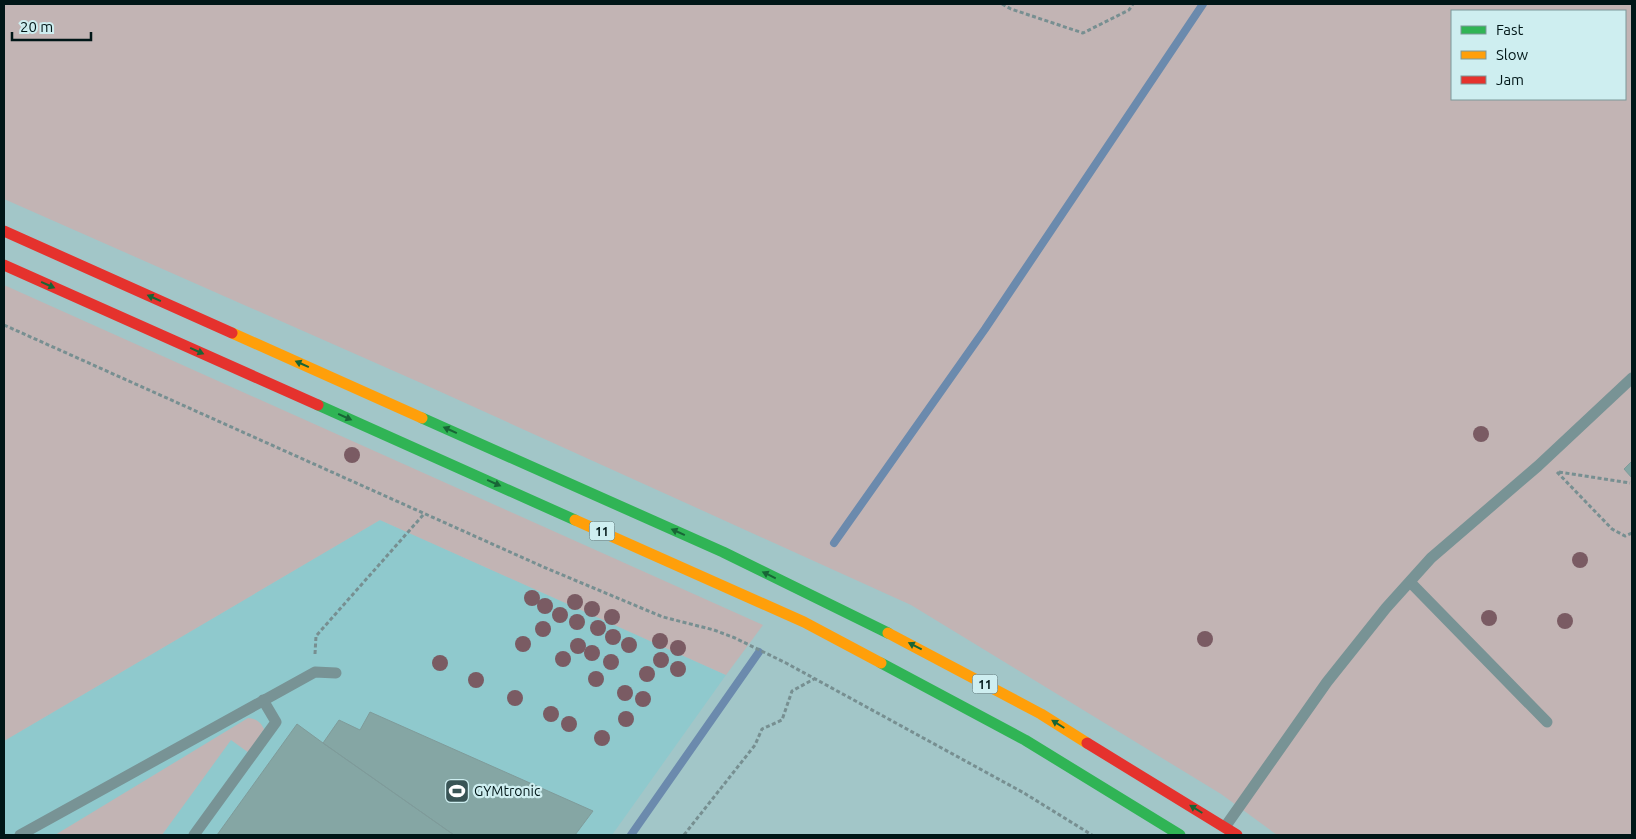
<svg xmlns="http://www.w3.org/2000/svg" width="1636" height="839" font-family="Ubuntu,sans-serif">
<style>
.built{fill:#8fc9cd}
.green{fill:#c2b4b4;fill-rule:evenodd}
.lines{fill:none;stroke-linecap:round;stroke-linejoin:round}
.stream{stroke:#6b8aad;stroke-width:8}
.building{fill:#85a6a4;stroke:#7f9b9a}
.path{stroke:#778f91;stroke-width:3;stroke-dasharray:4 2.5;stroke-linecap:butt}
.lane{stroke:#789395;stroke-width:11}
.fast{stroke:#30b455;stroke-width:11}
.slow{stroke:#ff9f0a;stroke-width:11}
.jam{stroke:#e5322d;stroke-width:11}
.tree{fill:#7a5b63}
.oneway{fill:#186536}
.labels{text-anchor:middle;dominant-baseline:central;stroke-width:4.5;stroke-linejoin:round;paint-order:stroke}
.shield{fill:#ceeef0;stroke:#3e5758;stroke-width:1}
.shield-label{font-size:12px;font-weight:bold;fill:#001617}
.poi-label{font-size:14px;fill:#001617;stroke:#ceeef0;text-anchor:start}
</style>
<rect width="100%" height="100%" fill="#a2c6c8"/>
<path class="built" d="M380 520 726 675 612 835H4V741Z"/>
<path class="green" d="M4 4H1632V835H1277L1221 794 911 605 421 383 4 199ZM1452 11H1625V99H1452Z
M4 285 763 625 726 675 380 520 4 741Z
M248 718C256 719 260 721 264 729L249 753 231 740 162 835H55Z"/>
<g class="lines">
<path class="stream" d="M834 543 985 329 1203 4
M631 835 759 652"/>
</g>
<path class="building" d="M1632 461V478L1624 469Z
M370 712 593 811 575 835H454L323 743 339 720 360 730Z
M297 724 323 743 454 835H217Z"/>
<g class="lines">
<path class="path" d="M1002 4 1011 9 1083 33 1129 10 1133 4
M4 325 548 569 663 617 714 630 735 638 786 663 1024 793 1092 835
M1557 472 1612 529 1625 536 1632 533
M1559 472 1630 483
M315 654 316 636 424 514
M684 835 755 745 762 729 782 720 792 691 814 679"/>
<path class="lane" d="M1410 582 1547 722
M1225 827 1327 682 1386 608 1431 558 1538 466 1632 378
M20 835 315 672 336 673
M194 835 276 722 263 700"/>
<path class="fast" d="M318 405 575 520
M422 418 723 552 888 633
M881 663 1025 740 1180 835"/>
<path class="slow" d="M232 333 422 418
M575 520 804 622 881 663
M888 633 1041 714 1087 743"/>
<path class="jam" d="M4 231 232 333
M4 265 318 405
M1087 743 1237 835"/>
</g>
<g class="tree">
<circle cx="1481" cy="434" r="8"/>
<circle cx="352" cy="455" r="8"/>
<circle cx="1580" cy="560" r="8"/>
<circle cx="532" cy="598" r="8"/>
<circle cx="575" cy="602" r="8"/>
<circle cx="545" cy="606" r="8"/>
<circle cx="592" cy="609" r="8"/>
<circle cx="560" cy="615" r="8"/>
<circle cx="612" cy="617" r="8"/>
<circle cx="1489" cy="618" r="8"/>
<circle cx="1565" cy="621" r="8"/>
<circle cx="577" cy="622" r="8"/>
<circle cx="598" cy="628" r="8"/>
<circle cx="543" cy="629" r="8"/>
<circle cx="613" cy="637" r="8"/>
<circle cx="1205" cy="639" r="8"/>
<circle cx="660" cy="641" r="8"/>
<circle cx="523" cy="644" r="8"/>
<circle cx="629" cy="645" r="8"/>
<circle cx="578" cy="646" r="8"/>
<circle cx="678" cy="648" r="8"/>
<circle cx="592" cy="653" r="8"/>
<circle cx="563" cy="659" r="8"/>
<circle cx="661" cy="660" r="8"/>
<circle cx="611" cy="662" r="8"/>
<circle cx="440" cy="663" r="8"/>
<circle cx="678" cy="669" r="8"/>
<circle cx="647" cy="674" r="8"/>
<circle cx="596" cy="679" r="8"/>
<circle cx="476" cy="680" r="8"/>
<circle cx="625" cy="693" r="8"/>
<circle cx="515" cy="698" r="8"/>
<circle cx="643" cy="699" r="8"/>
<circle cx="551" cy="714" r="8"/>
<circle cx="626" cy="719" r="8"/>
<circle cx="569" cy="724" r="8"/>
<circle cx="602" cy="738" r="8"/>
</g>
<defs><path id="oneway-solid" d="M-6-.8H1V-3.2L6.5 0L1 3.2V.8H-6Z" transform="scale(1.25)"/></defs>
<g class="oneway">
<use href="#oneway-solid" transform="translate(48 285) rotate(24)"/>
<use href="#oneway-solid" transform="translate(154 298) rotate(-156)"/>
<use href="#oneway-solid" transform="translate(197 351) rotate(24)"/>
<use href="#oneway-solid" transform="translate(302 364) rotate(-156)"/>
<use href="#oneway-solid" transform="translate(345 417) rotate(24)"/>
<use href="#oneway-solid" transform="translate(450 430) rotate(-156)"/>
<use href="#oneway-solid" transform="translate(494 483) rotate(24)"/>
<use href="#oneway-solid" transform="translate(678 532) rotate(-156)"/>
<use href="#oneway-solid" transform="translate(769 575) rotate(-154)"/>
<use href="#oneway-solid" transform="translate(915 646) rotate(-153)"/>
<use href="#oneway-solid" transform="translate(1058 724) rotate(-148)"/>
<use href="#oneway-solid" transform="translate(1196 809) rotate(-148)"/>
</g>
<defs>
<symbol id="stadium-square" viewBox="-11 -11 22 22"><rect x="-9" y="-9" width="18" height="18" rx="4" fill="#395455" stroke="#ceeef0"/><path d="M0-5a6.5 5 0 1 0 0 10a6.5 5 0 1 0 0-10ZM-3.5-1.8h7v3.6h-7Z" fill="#fff"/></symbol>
</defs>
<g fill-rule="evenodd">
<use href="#stadium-square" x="443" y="777" width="28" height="28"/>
</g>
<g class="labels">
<g class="shield">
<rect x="589.5" y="521.5" width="25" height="19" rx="4"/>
<rect x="972.5" y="674.5" width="25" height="19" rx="4"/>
</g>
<g class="shield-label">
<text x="602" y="531">11</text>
<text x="985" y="684">11</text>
</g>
<g class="poi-label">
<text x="474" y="791">GYMtronic</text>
</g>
</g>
<rect width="1636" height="839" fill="none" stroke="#001617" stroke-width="10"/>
<rect x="1451" y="10" width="175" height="90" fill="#ceeef0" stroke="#7c9899"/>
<rect x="1461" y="26" width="25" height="8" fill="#30b455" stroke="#7c9899"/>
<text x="1496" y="35" font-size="15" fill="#001617">Fast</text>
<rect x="1461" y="51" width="25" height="8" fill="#ff9f0a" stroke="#7c9899"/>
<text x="1496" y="60" font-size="15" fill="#001617">Slow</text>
<rect x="1461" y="76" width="25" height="8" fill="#e5322d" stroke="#7c9899"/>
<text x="1496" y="85" font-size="15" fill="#001617">Jam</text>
<path d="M12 32v8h79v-8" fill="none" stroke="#001617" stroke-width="2.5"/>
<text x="20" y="32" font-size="15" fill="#001617" stroke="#ceeef0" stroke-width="4" paint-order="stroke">20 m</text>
</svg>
